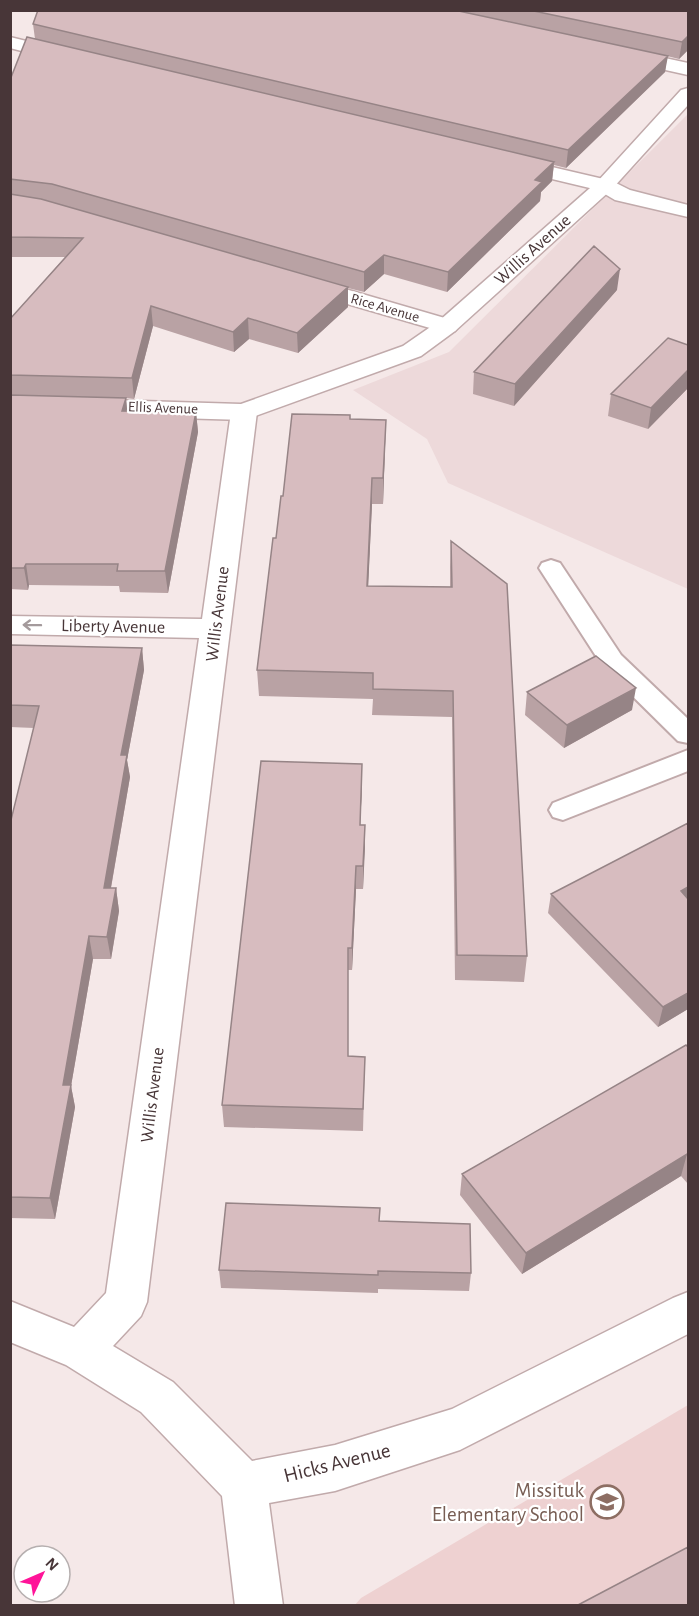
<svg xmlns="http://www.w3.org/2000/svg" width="699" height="1616" font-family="'Alegreya Sans',sans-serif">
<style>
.residential{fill:#edd9da}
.education{fill:#eed1d1}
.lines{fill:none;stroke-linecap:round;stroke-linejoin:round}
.service-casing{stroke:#c1aaab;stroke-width:4}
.minor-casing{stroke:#c1aaab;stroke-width:3}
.tertiary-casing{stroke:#c1aaab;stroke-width:3}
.service{fill:#fff;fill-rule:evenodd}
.minor{fill:#fff;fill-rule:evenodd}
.tertiary{fill:#fff;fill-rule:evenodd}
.wall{fill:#b9a2a4}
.shaded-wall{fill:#968486}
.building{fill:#d7bcbf;stroke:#968486;stroke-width:1.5}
.oneway{stroke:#a49a9c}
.labels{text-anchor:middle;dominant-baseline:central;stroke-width:4.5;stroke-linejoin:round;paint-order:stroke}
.far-street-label{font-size:15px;fill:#483638;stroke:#fff}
.street-label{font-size:18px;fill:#483638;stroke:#fff}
.near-street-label{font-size:21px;fill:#483638;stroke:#fff}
.near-education-label{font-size:21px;fill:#785e54;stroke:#fff;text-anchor:end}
</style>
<rect width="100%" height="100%" fill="#f5e8e8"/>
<path class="residential" d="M688 114V589L448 483 427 439 353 390 449 352Z"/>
<path class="education" d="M688 1405V1605L354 1606 361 1598Z"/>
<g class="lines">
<defs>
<path id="service" d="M551 560 560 563 621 655 688 719V743L678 741 603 667 539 568 542 563Z
M688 750V771L563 820 553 817 549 810 553 803Z"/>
<path id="minor" d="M10 37 75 53 77 57 75 61 68 63 10 48Z
M623 49 688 63V75L616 59 614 55 616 51Z
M509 157 612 181 630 190 688 205V217L615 200 598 190 502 167 499 163 502 159Z
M304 277 455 321 459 326 455 331 447 333 296 289 293 284 296 279Z
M244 404 253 407 257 412 147 1302 141 1316 113 1346 173 1382 252 1461 335 1445 452 1409 673 1298 688 1292V1334L460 1450 335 1491 269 1503 283 1606H235L222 1496 141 1412 66 1365 10 1342V1301L74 1327 106 1293 199 638 10 634V616L202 619 231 412 235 407Z"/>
<path id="tertiary" d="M688 88V105L612 189 455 331 421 356 244 420 10 413V397L241 404 403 346 439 321 598 181 681 90Z"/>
</defs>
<use href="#service" class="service-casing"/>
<use href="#minor" class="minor-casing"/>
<use href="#tertiary" class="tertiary-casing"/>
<use href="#service" class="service"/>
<use href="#minor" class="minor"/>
<use href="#tertiary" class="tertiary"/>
</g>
<path class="wall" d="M38 10H688V50L679 59 667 56 665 72 566 168 554 165 552 181 541 192 540 201 447 292 384 274 364 292 348 288V307L298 353 249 339 234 352 153 326 134 399 126 398 127 411 196 412 198 432 168 593 120 592 119 586 29 585 28 590 10 589V319L65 257H10V80L35 39 33 24Z
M617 290 514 406 473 394 474 372Z
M688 345V388L648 429 608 416 611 394Z
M350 419 386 420 383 504H372L368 586 450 587V567L451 541 527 956 524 982 455 980 452 717 372 715 373 699 259 696 257 670 283 496Z
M10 645 142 648 144 670 127 760 130 777 111 888H116L119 911 111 959H93L71 1086 75 1107 55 1219 10 1218V824L34 728 10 727Z
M527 692 632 710 564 748 525 715Z
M362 787 360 825H365L363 889H356L352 970H348V1056L365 1057 363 1131 224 1127 222 1105Z
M551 894 688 1009 658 1027 548 913Z
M688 1047V1184L681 1176 522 1274 460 1195 462 1174Z
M379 1221 471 1273 469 1291 378 1289V1293L221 1288 219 1270Z"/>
<path class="shaded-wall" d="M688 36V50L679 59 682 42Z
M668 56 665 72 566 168 568 150Z
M554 162 552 181 541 192 540 201 447 292 448 272 535 180Z
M384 255V274L364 292V272Z
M620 269 617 290 514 406 515 384Z
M348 287V307L298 353 297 333Z
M151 306 153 326 134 399 132 378Z
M248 318 249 339 234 352 233 332Z
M688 370V388L648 429 651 408Z
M126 398 128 419 122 411Z
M196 412 198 432 168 593 165 571Z
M386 420 385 446 383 504V478Z
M372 478V504L367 612V586Z
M26 564 29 585 28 590 24 568Z
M142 648 144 670 127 760 130 777 107 910 104 888 121 755Z
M636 688 632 710 564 748 567 725Z
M362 764V787L359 847 360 825Z
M365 825V848L363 889V866Z
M356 866V889L352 970V948Z
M688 887V904L681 891Z
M116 888 119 911 111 959 107 937Z
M89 936 93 959 71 1086 75 1107 55 1219 50 1198 63 1085Z
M688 993V1009L658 1027 663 1007Z
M687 1154 681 1176 522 1274 526 1253Z"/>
<path class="building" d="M38 10H454L668 56 568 150 33 24Z
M529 10H688V36L682 42Z
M27 37 554 162 535 180 542 182 448 272 384 255 364 272 52 184 10 179V80Z
M10 194 41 199 348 287 297 333 248 318 233 332 151 306 132 378 10 375V319L83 238 10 237Z
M594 246 620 269 515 384 474 372Z
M668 338 688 345V370L651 408 611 394Z
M10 395 126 398 122 411 196 412 165 571H117L118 564H26L24 568H10Z
M292 414 350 415V419L386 420 383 478H372L367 586 452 587 451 541 507 584 527 956 457 955 453 691 373 689V673L257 670 273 538H276L281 496H283Z
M10 645 142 648 121 755H127L104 888H116L107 937 89 936 63 1085H71L50 1198 10 1197V824L39 706 10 705Z
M596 656 636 688 567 725 527 692Z
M261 761 362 764 360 825H365L363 866H356L352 948H348V1056L365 1057 363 1109 222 1105Z
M688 823V887L681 891 688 899V993L663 1007 551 894Z
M686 1045 688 1047V1156L687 1154 526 1253 462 1174Z
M226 1203 380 1208 379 1221 470 1224 471 1273 378 1271V1275L219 1270Z
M688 1547V1605H578Z"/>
<defs><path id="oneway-shaft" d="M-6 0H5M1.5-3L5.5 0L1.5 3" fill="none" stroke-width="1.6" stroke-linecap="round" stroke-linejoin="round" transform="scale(1.5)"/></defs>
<use class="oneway" href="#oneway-shaft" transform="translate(32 625) rotate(-179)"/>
<defs>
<symbol id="school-ring" viewBox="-11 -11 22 22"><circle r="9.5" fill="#fff" stroke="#8d6e63" stroke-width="1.5"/><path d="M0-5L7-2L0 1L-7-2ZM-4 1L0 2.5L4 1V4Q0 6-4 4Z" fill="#8d6e63"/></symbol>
</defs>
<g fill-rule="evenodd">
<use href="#school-ring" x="588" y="1483" width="38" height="38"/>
</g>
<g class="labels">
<g class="far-street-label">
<text transform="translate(385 308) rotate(16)">Rice Avenue</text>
<text transform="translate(163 408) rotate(2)">Ellis Avenue</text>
</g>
<g class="street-label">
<text transform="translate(533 250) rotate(-42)">Willis Avenue</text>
<text transform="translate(218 614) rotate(-83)">Willis Avenue</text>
<text transform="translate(113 627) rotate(1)">Liberty Avenue</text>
<text transform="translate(153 1095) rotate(-83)">Willis Avenue</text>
</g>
<g class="near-street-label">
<text transform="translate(337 1463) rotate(-14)">Hicks Avenue</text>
</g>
<g class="near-education-label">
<text x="584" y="1490">Missituk<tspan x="584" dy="24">Elementary School</tspan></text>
</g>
</g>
<rect width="699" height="1616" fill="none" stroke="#483638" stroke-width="24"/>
<g transform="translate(42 1574) rotate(46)"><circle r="28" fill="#ffffff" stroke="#b6afaf" stroke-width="1.5"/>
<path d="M0-4.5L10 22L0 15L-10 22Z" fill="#ff1499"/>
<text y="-9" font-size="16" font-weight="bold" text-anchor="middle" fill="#483638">N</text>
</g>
</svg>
